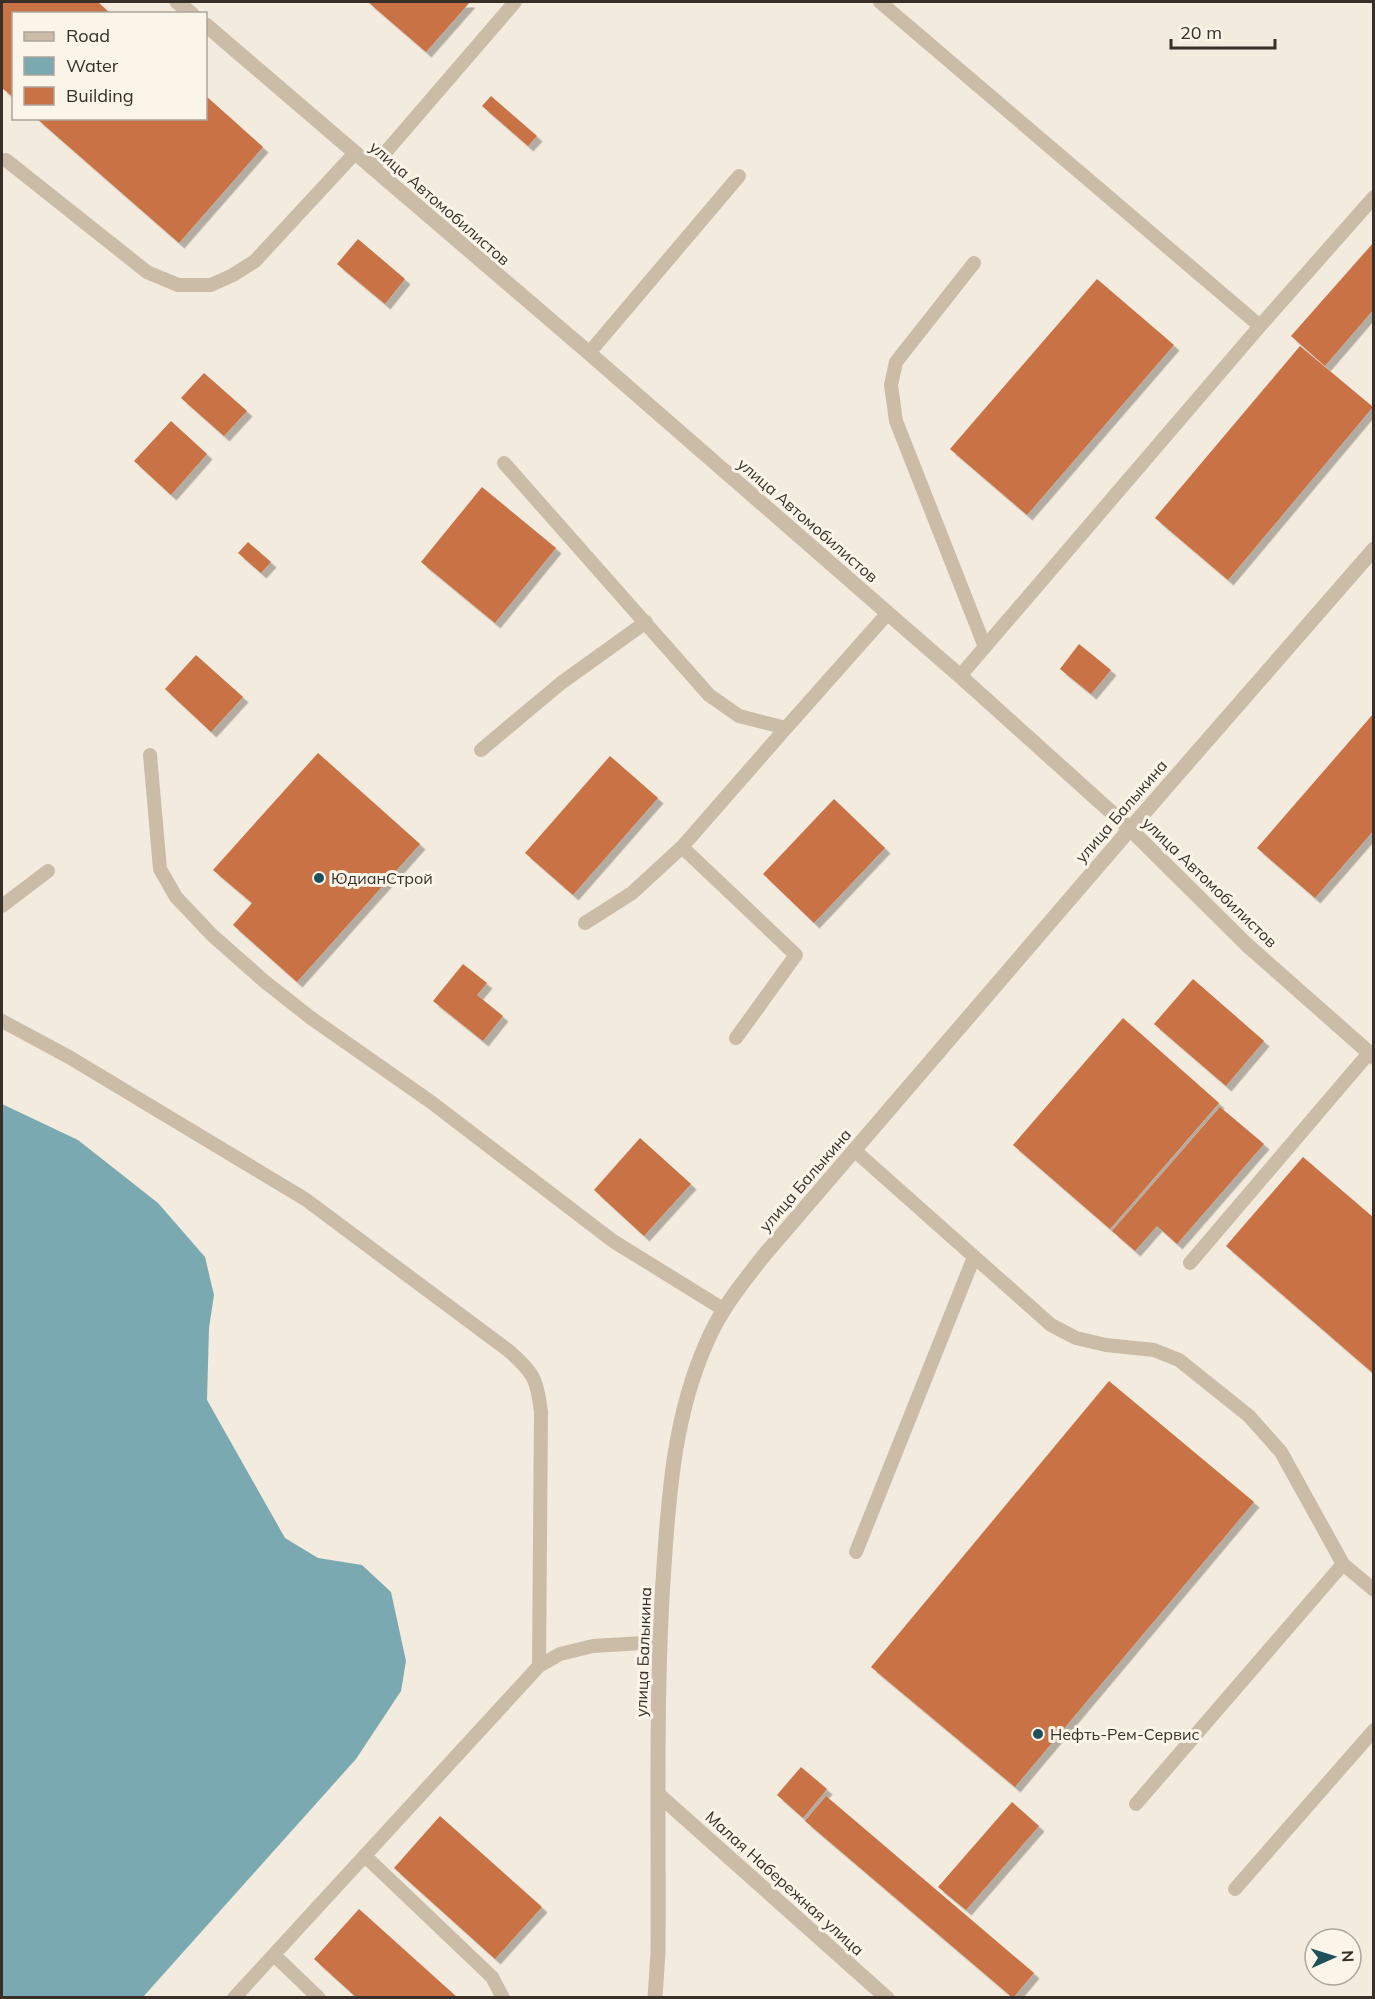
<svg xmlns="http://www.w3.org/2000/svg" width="1375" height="1999" font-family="Mulish,sans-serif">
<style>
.water{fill:#7ba9b1}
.building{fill:#c87245;filter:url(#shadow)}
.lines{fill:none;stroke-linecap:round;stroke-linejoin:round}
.service{stroke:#cbbca8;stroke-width:14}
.minor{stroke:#cbbca8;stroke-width:15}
.poi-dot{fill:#1d505b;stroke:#faf4e9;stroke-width:2}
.labels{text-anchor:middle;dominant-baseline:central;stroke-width:6;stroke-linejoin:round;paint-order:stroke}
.street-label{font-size:16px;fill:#382f28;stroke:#faf4e9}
.poi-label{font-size:16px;fill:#382f28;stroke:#faf4e9;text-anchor:start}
</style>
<defs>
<filter id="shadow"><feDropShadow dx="5.5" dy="5.5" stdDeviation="0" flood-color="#0004"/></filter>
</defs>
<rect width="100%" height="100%" fill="#f3ebdd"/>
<path class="water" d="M2 1104 78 1140 158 1203 205 1257 214 1295 209 1328 207 1400 285 1538 318 1558 362 1565 391 1592 406 1661 401 1691 356 1759 143 1997H2Z"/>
<path class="building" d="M2 2H98L111 14H14V98L2 88Z
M368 2H470L426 52Z
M206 96 263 147 179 243 36 118H206Z
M491 96 537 136 528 146 482 106Z
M358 239 405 279 385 304 337 264Z
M1374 242V309L1325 366 1291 336Z
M1097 279 1174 345 1027 515 950 449Z
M1300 346 1373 407 1228 580 1155 518Z
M204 373 247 411 224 436 181 398Z
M171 421 207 454 171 495 134 461Z
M482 487 556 548 495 623 421 562Z
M248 542 271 562 261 573 238 553Z
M1079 644 1111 670 1091 694 1060 669Z
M196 655 243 697 211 732 165 689Z
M1374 713V830L1315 898 1257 848Z
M318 753 420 844 297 982 233 925 252 903 213 870Z
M610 756 658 798 573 895 525 853Z
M834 799 885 848 814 923 763 874Z
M463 964 487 983 477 995 503 1016 483 1041 433 1001Z
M1193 979 1264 1041 1226 1086 1154 1024Z
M1123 1018 1219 1103 1110 1229 1013 1145Z
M1220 1107 1264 1144 1177 1244 1157 1226 1135 1251 1112 1231Z
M640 1138 691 1184 644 1236 594 1190Z
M1303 1157 1374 1218V1374L1226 1246Z
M1109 1381 1254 1502 1015 1787 871 1667Z
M801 1767 827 1789 803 1818 777 1795Z
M826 1796 1034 1973 1013 1998 805 1821Z
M1012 1802 1039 1826 966 1910 938 1887Z
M440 1816 542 1907 495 1959 394 1868Z
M359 1909 458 1998H357L314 1959Z"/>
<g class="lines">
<path class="service" d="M880 2 1260 326
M6 160 147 272 178 285H211L233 275 255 261 355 153
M372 168 515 2
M974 263 896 362 891 385 896 421 985 647
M589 353 739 176
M504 463 709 695 739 716 786 728 888 613
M960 676 1260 326 1374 197
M481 750 561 683 646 622
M150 755 160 869 176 897 212 935 264 981 311 1018 431 1102 613 1241 723 1309
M682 847 796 955 736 1038
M2 906 48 871
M585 923 632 893 682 847 786 728
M2 1021 69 1057 305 1199 509 1351C534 1373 537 1379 541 1412L539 1666
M854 1150 1051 1325 1076 1338 1106 1345 1154 1350 1179 1360 1249 1416 1281 1452 1343 1564 1374 1590
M1190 1263 1369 1053
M856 1552 974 1257
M1136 1804 1343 1564
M365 1856 492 1977 503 1998
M1235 1889 1374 1730
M274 1955 319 1998
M234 1998 539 1666 560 1654 593 1646 659 1642"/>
<path class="minor" d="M177 2 192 14
M206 25 589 353 960 676 1130 829 1247 945 1374 1057
M659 1795 887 1998
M655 1998 658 1952C659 1823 655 1694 664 1566 669 1490 675 1414 706 1344 720 1310 743 1282 766 1253L1130 829 1374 549"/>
</g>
<g class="poi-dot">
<circle cx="319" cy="878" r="6"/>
<circle cx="1038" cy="1734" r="6"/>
</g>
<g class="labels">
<g class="street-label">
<text transform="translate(440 203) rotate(41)">улица Автомобилистов</text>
<text transform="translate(808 520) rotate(41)">улица Автомобилистов</text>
<text transform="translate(1121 811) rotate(-49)">улица Балыкина</text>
<text transform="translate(1210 882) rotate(44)">улица Автомобилистов</text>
<text transform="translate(805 1180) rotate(-49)">улица Балыкина</text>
<text transform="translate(643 1652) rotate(-88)">улица Балыкина</text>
<text transform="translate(785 1883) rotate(42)">Малая Набережная улица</text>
</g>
<g class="poi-label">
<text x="331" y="878">ЮдианСтрой</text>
<text x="1050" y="1734">Нефть-Рем-Сервис</text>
</g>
</g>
<rect width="1375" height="1999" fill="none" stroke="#382f28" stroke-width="6"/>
<rect x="12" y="12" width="195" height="108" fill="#faf4e9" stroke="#aca59c" stroke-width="1.5"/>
<rect x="24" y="32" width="30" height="9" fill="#cbbca8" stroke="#aca59c" stroke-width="1.5"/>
<text x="66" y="42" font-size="18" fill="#382f28">Road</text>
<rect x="24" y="57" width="30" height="18" fill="#7ba9b1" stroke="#aca59c" stroke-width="1.5"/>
<text x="66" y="72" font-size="18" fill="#382f28">Water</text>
<rect x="24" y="87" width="30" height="18" fill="#c87245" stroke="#aca59c" stroke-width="1.5"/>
<text x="66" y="102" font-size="18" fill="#382f28">Building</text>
<g transform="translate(1333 1957) rotate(87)"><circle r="28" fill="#faf4e9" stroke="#aca59c" stroke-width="1.5"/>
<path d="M0-4.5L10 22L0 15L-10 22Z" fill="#1d505b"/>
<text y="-9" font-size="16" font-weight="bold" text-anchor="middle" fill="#382f28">N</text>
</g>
<path d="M1171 39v9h104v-9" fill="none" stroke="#382f28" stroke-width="3"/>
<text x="1180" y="39" font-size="18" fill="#382f28" stroke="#faf4e9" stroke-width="4.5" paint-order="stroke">20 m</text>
</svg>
